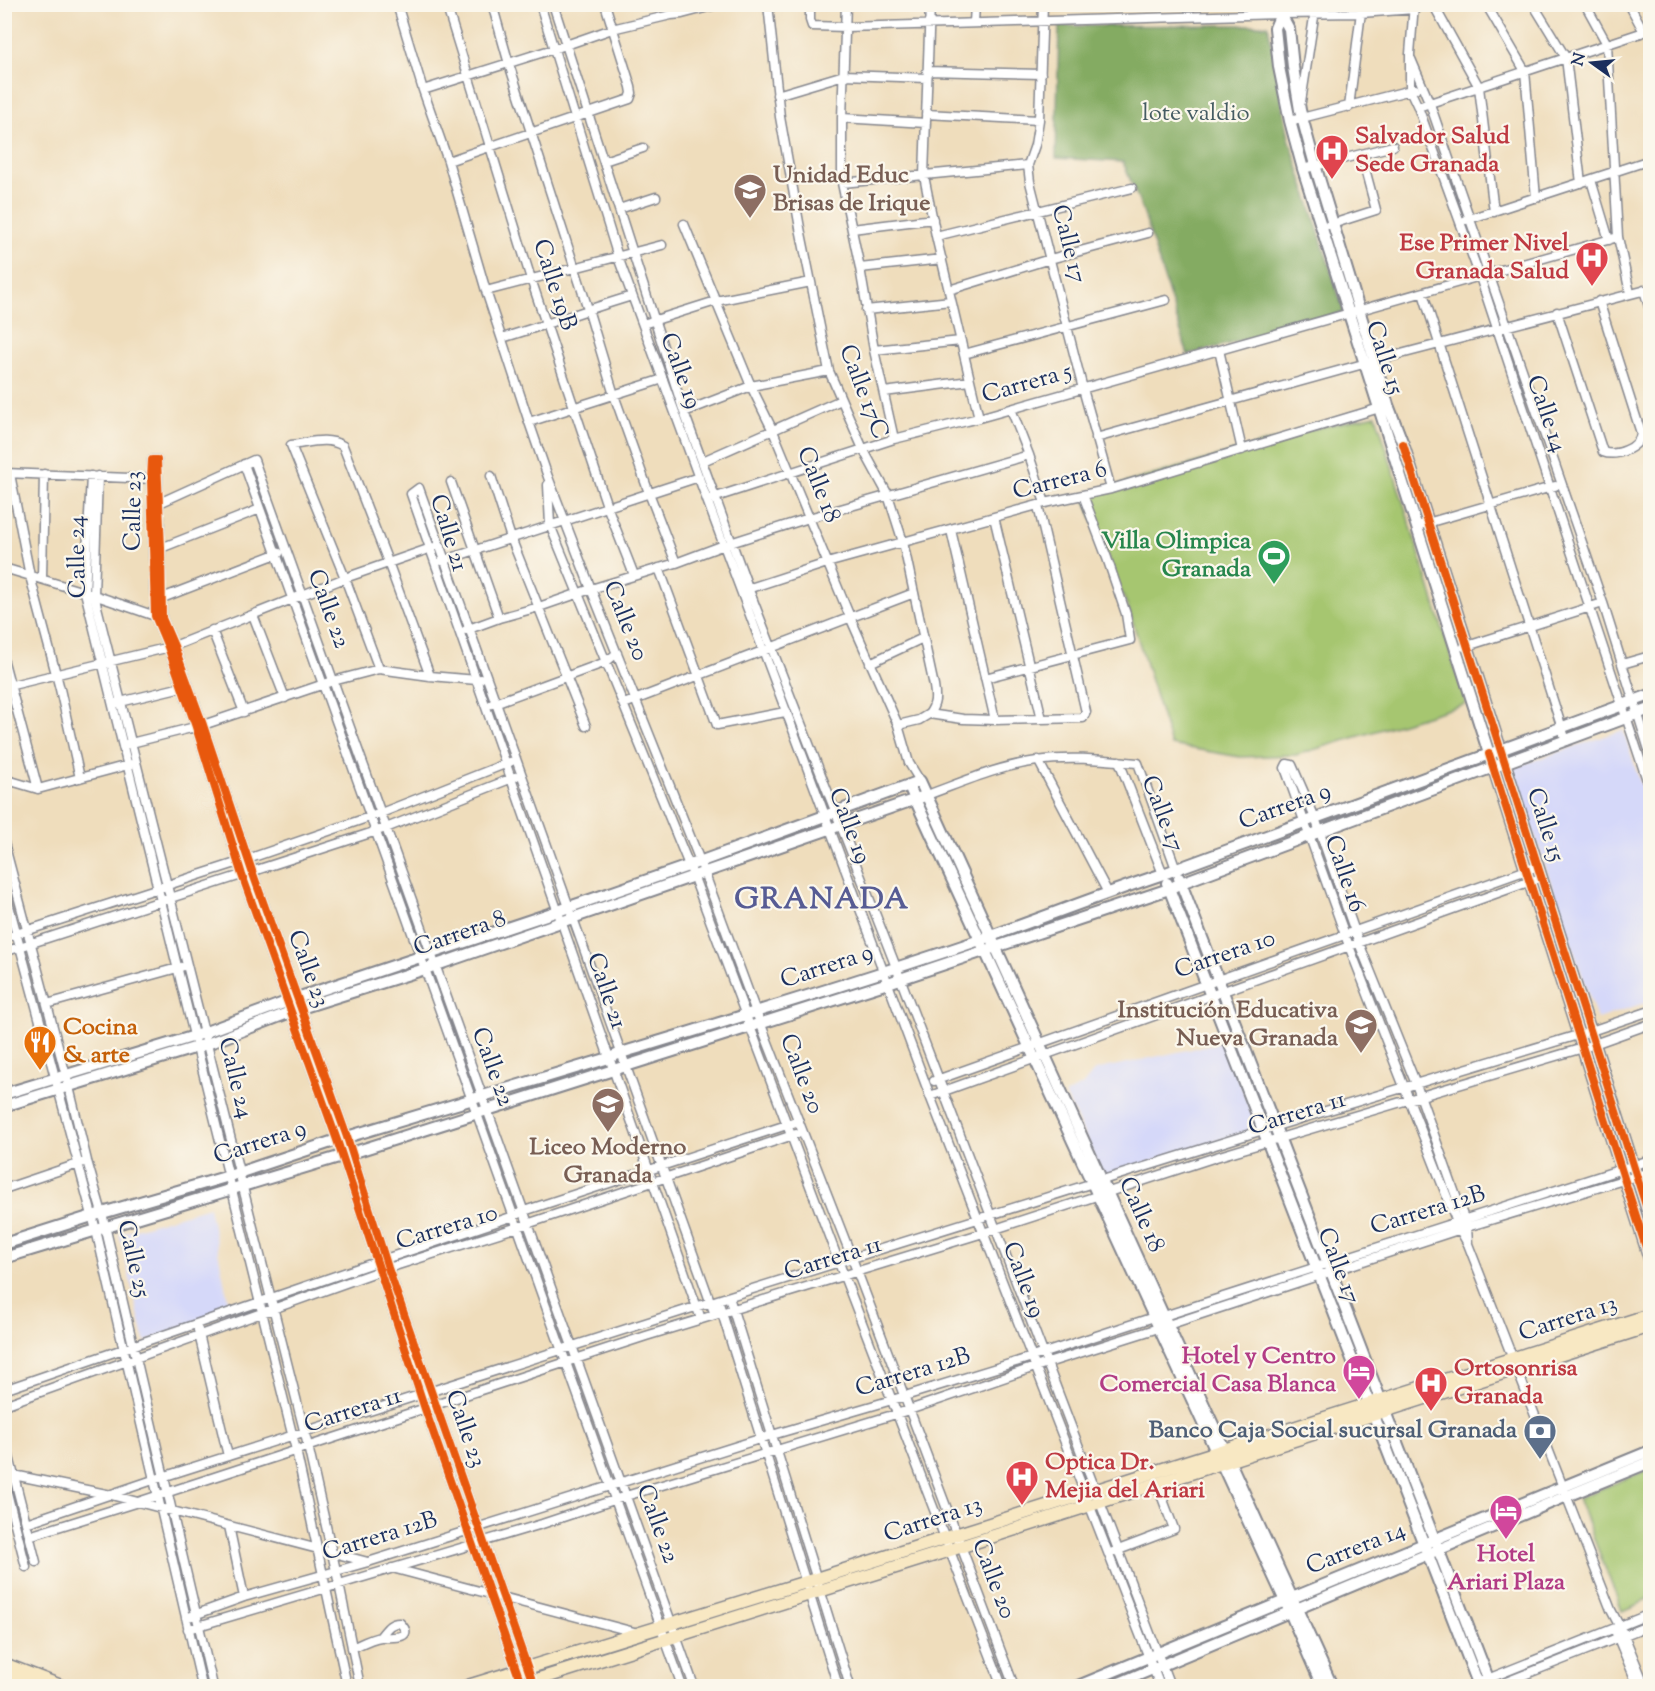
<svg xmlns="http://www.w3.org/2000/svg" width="1655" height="1691" font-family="'Sorts Mill Goudy',serif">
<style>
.built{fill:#d5d8f9}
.green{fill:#a6c66f;stroke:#607a66;stroke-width:1.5}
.forest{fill:#84ab62;stroke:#506d60;stroke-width:1.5}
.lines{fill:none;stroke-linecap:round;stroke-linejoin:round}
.minor-casing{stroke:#85868d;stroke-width:11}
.tertiary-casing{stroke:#85868d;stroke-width:14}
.secondary-casing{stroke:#85868d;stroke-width:15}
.minor{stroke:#fff;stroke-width:8}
.tertiary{stroke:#fff;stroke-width:10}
.secondary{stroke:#f8e8c3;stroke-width:12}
.cycleway-casing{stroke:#fbf7ec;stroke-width:11}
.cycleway{stroke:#e8590c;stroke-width:8}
.labels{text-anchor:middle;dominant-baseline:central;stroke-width:4.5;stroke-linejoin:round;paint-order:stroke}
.park-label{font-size:24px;fill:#455c63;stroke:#fbf7ec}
.health-label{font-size:24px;font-weight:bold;fill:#be3a42;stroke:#fbf7ec;text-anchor:start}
.education-label{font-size:24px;font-weight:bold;fill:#785e54;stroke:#fbf7ec;text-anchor:start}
.street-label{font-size:24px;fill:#1b2f5e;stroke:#fbf7ec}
.leisure-label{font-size:24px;font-weight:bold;fill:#27864d;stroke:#fbf7ec;text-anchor:end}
.food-label{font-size:24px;font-weight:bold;fill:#c56008;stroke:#fbf7ec;text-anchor:start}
.hotel-label{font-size:24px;font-weight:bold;fill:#b23c85;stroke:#fbf7ec;text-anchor:end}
.service-label{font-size:24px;font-weight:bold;fill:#4e5e75;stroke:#fbf7ec;text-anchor:end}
.district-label{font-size:30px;font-weight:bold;letter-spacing:1.5px;fill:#575c94;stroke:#fbf7ec}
</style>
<rect width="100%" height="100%" fill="#fbf7ec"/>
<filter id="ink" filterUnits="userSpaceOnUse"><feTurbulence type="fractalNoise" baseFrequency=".0167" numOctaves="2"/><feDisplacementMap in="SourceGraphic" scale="12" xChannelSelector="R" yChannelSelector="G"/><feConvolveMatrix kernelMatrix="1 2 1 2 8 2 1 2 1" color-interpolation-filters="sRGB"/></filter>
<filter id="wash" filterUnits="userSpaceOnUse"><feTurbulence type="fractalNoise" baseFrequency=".008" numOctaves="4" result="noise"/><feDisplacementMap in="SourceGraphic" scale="24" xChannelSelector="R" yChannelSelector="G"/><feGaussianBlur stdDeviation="1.35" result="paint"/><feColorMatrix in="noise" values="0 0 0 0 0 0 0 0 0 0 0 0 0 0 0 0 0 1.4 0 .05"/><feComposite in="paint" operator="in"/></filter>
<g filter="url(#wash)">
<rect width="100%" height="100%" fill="#efddbc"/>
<path class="built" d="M1623 730 1650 812V1001L1597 1019 1512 768Z
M1224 1042 1258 1128 1104 1177 1065 1094 1082 1086 1095 1070Z
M209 1207 230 1310 145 1342 119 1234Z"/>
<path class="green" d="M1376 415 1466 704 1296 755 1240 757 1171 745 1130 613 1083 495 1309 430Z
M1650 1469V1599L1622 1611 1578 1498Z"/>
<path class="forest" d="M1268 25 1289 138 1344 312 1188 355 1143 211 1123 162 1056 158 1059 26Z"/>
</g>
<g filter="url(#ink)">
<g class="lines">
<defs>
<path id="minor" d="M397 4 423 90 448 161 486 291 529 422 548 477 591 589 700 861 756 1012 852 1258 1014 1686
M446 4 531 279 607 506 634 575
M492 4 509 64 588 309 614 395 649 493 676 563
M540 4 618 257 707 500 930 1096 1160 1686
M553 4 684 412 749 590 896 967 1170 1686
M768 4 780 117 800 228 829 371 863 449 888 495 903 542 934 686C936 698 936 704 929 714
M810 4V20L812 26 846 27 1281 14 1361 13 1414 9 1427 4
M846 4 842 118V183L860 268 874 350 894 439
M930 4 924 176 936 236 979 418
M1043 4 1039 120 1035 145 1028 165 1030 182 1083 389 1111 489
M1414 4 1410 54V90L1418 107 1480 277 1650 789
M1433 4 1479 87 1494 212
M1486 4 1525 71 1536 198
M1533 4 1566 58 1581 183
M1585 4 1607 44 1618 237 1630 293
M1629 4 1644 32
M1281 14V4
M974 23 975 4
M1411 59 1430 104 1603 603 1650 753
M927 71 1041 74
M423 90 566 45 612 29 671 15 682 14 720 4
M777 95 844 75 927 78
M1301 102 1316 4
M1349 107 1362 4
M1418 107 1650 30
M926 114 1039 120
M842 118 926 123
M1290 121 1415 89
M448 161 630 99 632 93 631 87 605 4
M604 161 643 148
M1303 169 1393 146
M1591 180 1609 240
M842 183 1028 165
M619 209 656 197
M1466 220 1650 160
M684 224 751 386 773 431 850 617 898 725 909 763 920 781
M1329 225 1376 210 1361 154
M852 229 933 219
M936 236 1132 188
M860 268 942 259
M949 290 1050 259 1148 233
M1644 290 1650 310
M486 291 662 245
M1423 293 1566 741
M866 310 951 301
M1557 312 1603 452C1616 457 1640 448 1641 433L1599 301
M643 324 716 301 811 282
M502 338C546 325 588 309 632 296
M874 350 961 341
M1219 350 1242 450
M964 354 1166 300
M884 392 970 381
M1011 409 1029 455 1045 503
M684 412 751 386 829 371
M529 422 663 379
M1096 438 1374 361 1650 289
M703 461 841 400
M244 464 682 1686
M5 473 154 479
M10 474 30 576 60 689 80 778
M91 476 85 592 296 1450 347 1686
M98 476 94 595 308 1446 339 1584 360 1686
M491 476 511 538 586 726
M451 482 499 618
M548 485 550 525 693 875 844 1276 1002 1686
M710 499 894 439 979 418 1618 237
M155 505 254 460 694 1686
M994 517 1042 719
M1417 526 1555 486
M951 530 995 720
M156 550 260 509
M442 561 699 477
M4 568 94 595 158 617
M659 568 717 725 785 712
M42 579 44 474
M744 590 827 563 1045 503 1111 489 1383 407
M157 600 279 553
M253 615 285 698
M212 630 244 712
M466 630 499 618 539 607 591 589 676 563 724 545 809 518 1029 455
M1464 647 1603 603
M4 662 38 789
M870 663 923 638
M1622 664 1650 656
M379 669 345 578 291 445C309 443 327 436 343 446L388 562 430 676
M985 678 1130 640 1126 614 1107 558 1083 495
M4 687 174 646 345 578 434 547
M116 703 182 687
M492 704 606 662 617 653
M624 704 914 593
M898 725 919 720 929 714 963 719 995 720 1083 718 1086 712 1038 506
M127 744 203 725 333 681 379 669 430 676 477 680 480 679
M1038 760 1108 893
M1119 761 1163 874
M4 779 38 789 132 764
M927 795C963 782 999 766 1037 761 1071 756 1105 760 1138 763L1176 869
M4 843 69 1087 87 1161 102 1213 213 1686
M4 887 96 1230 202 1686
M4 938 239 862 381 813 510 762
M4 952 386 828 515 777
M47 1004 181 967
M934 1081 1538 866
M930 1096 1534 880
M4 1189 81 1163
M1468 1244 1467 1227 1416 1084 1359 943 1315 818 1292 765 1287 764 1285 768 1349 946 1460 1230 1468 1244 1611 1610 1624 1635 1645 1686
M729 1297 850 1686
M718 1300 838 1686
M701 1319 411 494 419 488 715 1315
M198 1330 228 1456
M4 1390 376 1262 514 1216 524 1211 799 1121
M4 1405 379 1271 518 1227 796 1134
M4 1437 36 1562
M4 1473 111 1495 368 1562
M4 1481 26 1567
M26 1523 153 1480 711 1302 1263 1130 1591 1031 1650 1011
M229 1526 244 1597
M29 1536 138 1502 646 1336 983 1233 1216 1157 1583 1048 1650 1024
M1113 1552 1174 1529 1157 1484
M392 1568 638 1633
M186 1618 244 1597 368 1562 772 1435 892 1400 1032 1357 1154 1317 1164 1316 1650 1160
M188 1629 542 1524 626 1496 909 1410 1035 1367 1168 1325 1467 1227 1650 1172
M1616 1633 1638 1686
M352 1648C361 1644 372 1638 381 1637 389 1637 417 1640 400 1623 390 1622 386 1630 380 1637
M522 1686 425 1409 337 1140 242 875 196 727 168 647 155 616 151 479 152 460H157L161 548 162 618 174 646 203 725 252 871 347 1137 388 1268 534 1686
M1470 1686 1650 1614
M1496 1686 1650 1625"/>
<path id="tertiary" d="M1281 14 1275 28 1279 67 1290 121 1303 169 1650 1260
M1281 14 1289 29 1293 67 1300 110 1315 165 1388 405 1403 444 1650 1218
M909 786 1285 1601 1322 1686
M1179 878 1491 1686
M1167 883 1479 1686
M4 1094 195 1036 297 998 558 911 688 866 920 781 1332 1686
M4 1106 207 1044 301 1008 425 969 922 797
M4 1244 92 1216 229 1176 337 1140 609 1058 621 1053C739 1017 857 982 974 942 1037 920 1100 895 1163 874L1650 695
M4 1258 342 1156 888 983 1169 889 1181 883 1650 709
M1078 1686 1650 1451
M1112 1686 1567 1496 1650 1462"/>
<path id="secondary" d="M4 1664 61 1686
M4 1675 34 1686
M468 1686 816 1579 1650 1315
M517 1686 950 1550 1650 1326"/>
</defs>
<use href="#minor" class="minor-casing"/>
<use href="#tertiary" class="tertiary-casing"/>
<use href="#secondary" class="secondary-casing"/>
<use href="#minor" class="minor"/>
<use href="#tertiary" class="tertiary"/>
<use href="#secondary" class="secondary"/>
<defs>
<path id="cycleway" d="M1403 444 1650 1218
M1489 754 1650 1260
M522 1686 425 1409 337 1140 242 875 196 727 168 647 155 616 151 479 152 460H157L161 548 162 618 174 646 203 725 252 871 347 1137 388 1268 534 1686"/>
</defs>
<use href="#cycleway" class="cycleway-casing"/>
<use href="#cycleway" class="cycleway"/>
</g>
</g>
<defs>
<symbol id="hospital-pin" viewBox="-11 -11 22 30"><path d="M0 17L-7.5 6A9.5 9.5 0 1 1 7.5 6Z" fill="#e0444e" stroke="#fbf7ec"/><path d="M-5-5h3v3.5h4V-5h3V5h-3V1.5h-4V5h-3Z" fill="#fff"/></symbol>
<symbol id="school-pin" viewBox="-11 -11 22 30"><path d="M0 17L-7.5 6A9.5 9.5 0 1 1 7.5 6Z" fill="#8d6e63" stroke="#fbf7ec"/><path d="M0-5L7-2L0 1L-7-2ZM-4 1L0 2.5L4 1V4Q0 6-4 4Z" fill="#fff"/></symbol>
<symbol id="stadium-pin" viewBox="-11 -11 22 30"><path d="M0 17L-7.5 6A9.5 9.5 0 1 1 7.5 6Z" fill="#2e9e5b" stroke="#fbf7ec"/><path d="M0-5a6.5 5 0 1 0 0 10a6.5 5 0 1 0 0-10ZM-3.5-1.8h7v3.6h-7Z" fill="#fff"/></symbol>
<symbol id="restaurant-pin" viewBox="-11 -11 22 30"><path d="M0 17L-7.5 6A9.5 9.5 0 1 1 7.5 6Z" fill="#e8710a" stroke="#fbf7ec"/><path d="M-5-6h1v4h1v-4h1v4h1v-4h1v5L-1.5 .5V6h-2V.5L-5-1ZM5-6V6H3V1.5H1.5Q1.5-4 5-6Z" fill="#fff"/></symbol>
<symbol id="hotel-pin" viewBox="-11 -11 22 30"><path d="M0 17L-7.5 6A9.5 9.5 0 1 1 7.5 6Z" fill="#d1479c" stroke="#fbf7ec"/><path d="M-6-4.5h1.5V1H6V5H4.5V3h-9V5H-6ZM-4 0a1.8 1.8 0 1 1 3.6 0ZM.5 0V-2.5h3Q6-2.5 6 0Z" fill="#fff"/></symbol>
<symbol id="bank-pin" viewBox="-11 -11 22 30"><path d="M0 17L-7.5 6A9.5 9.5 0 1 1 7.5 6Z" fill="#5c6f8a" stroke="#fbf7ec"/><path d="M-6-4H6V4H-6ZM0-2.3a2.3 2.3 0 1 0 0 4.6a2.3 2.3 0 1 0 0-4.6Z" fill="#fff"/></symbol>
</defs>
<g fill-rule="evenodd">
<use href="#hospital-pin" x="1313" y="132" width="38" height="52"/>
<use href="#school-pin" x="731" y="171" width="38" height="52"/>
<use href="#hospital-pin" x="1573" y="239" width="38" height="52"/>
<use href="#stadium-pin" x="1255" y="537" width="38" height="52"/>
<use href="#school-pin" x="1342" y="1006" width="38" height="52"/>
<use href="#restaurant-pin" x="21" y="1023" width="38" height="52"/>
<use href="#school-pin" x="589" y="1085" width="38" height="52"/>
<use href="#hotel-pin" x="1340" y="1352" width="38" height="52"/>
<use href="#hospital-pin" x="1412" y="1364" width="38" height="52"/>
<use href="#bank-pin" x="1521" y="1412" width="38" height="52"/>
<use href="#hospital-pin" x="1003" y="1458" width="38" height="52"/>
<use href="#hotel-pin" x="1487" y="1492" width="38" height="52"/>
</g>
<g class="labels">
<g class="park-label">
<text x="1196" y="114">lote valdio</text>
</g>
<g class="health-label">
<text x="1355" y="137">Salvador Salud<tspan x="1355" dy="28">Sede Granada</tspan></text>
<text x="1569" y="244" text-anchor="end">Ese Primer Nivel<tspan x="1569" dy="28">Granada Salud</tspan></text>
<text x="1454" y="1369">Ortosonrisa<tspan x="1454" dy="28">Granada</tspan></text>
<text x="1045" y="1463">Optica Dr.<tspan x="1045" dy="28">Mejia del Ariari</tspan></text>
</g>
<g class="education-label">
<text x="773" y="176">Unidad Educ<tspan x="773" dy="28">Brisas de Irique</tspan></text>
<text x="1338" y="1011" text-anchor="end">Institución Educativa<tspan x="1338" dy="28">Nueva Granada</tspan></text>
<text x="608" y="1148" text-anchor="middle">Liceo Moderno<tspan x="608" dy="28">Granada</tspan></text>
</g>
<g class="street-label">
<text transform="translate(1068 244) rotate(76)">Calle 17</text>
<text transform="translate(554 285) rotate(72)">Calle 19B</text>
<text transform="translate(1384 358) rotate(72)">Calle 15</text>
<text transform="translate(680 371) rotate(70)">Calle 19</text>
<text transform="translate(1027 384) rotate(-16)">Carrera 5</text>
<text transform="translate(863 392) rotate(69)">Calle 17C</text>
<text transform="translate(1546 414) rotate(71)">Calle 14</text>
<text transform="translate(1060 481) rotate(-14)">Carrera 6</text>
<text transform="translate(818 485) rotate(68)">Calle 18</text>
<text transform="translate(134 511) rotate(-89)">Calle 23</text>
<text transform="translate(448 533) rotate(73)">Calle 21</text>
<text transform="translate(78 557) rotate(-91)">Calle 24</text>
<text transform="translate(328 609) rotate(70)">Calle 22</text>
<text transform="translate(625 621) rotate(68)">Calle 20</text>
<text transform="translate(1285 807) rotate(-20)">Carrera 9</text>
<text transform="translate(1162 814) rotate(69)">Calle 17</text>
<text transform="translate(1545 825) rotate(72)">Calle 15</text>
<text transform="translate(849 826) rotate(69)">Calle 19</text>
<text transform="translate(1344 874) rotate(71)">Calle 16</text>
<text transform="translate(460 934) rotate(-19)">Carrera 8</text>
<text transform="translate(1225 955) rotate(-19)">Carrera 10</text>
<text transform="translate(827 967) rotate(-18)">Carrera 9</text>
<text transform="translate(308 969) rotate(70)">Calle 23</text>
<text transform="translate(606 991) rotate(71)">Calle 21</text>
<text transform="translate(492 1067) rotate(70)">Calle 22</text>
<text transform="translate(801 1074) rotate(69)">Calle 20</text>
<text transform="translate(235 1078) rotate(76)">Calle 24</text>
<text transform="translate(1297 1114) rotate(-17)">Carrera 11</text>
<text transform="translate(260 1143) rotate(-18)">Carrera 9</text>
<text transform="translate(1428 1211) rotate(-17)">Carrera 12B</text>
<text transform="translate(1141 1215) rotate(66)">Calle 18</text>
<text transform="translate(447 1228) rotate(-17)">Carrera 10</text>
<text transform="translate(133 1259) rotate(77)">Calle 25</text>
<text transform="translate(833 1259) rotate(-17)">Carrera 11</text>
<text transform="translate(1338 1266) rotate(69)">Calle 17</text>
<text transform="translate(1023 1280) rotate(69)">Calle 19</text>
<text transform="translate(1568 1319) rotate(-18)">Carrera 13</text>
<text transform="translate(913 1373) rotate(-17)">Carrera 12B</text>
<text transform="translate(353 1411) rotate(-18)">Carrera 11</text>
<text transform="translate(465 1429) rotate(71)">Calle 23</text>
<text transform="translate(933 1520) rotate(-18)">Carrera 13</text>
<text transform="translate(657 1524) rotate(70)">Calle 22</text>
<text transform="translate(380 1537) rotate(-17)">Carrera 12B</text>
<text transform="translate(1356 1549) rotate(-22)">Carrera 14</text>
<text transform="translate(993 1579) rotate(69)">Calle 20</text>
</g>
<g class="leisure-label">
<text x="1251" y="542">Villa Olimpica<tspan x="1251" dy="28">Granada</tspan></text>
</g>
<g class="food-label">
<text x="63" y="1028">Cocina<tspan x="63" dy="28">&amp; arte</tspan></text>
</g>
<g class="hotel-label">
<text x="1336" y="1357">Hotel y Centro<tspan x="1336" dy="28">Comercial Casa Blanca</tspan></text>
<text x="1506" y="1555" text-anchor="middle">Hotel<tspan x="1506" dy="28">Ariari Plaza</tspan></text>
</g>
<g class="service-label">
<text x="1517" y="1431">Banco Caja Social sucursal Granada</text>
</g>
<g class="district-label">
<text x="822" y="900">GRANADA</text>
</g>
</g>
<rect width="1655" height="1691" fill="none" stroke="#fbf7ec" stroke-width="24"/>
<g transform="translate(1592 63) rotate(285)" stroke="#fbf7ec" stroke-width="4.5" paint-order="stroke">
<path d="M0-4.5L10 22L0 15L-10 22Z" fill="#1b2f5e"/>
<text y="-9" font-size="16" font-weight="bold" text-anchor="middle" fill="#1b2f5e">N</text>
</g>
</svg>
